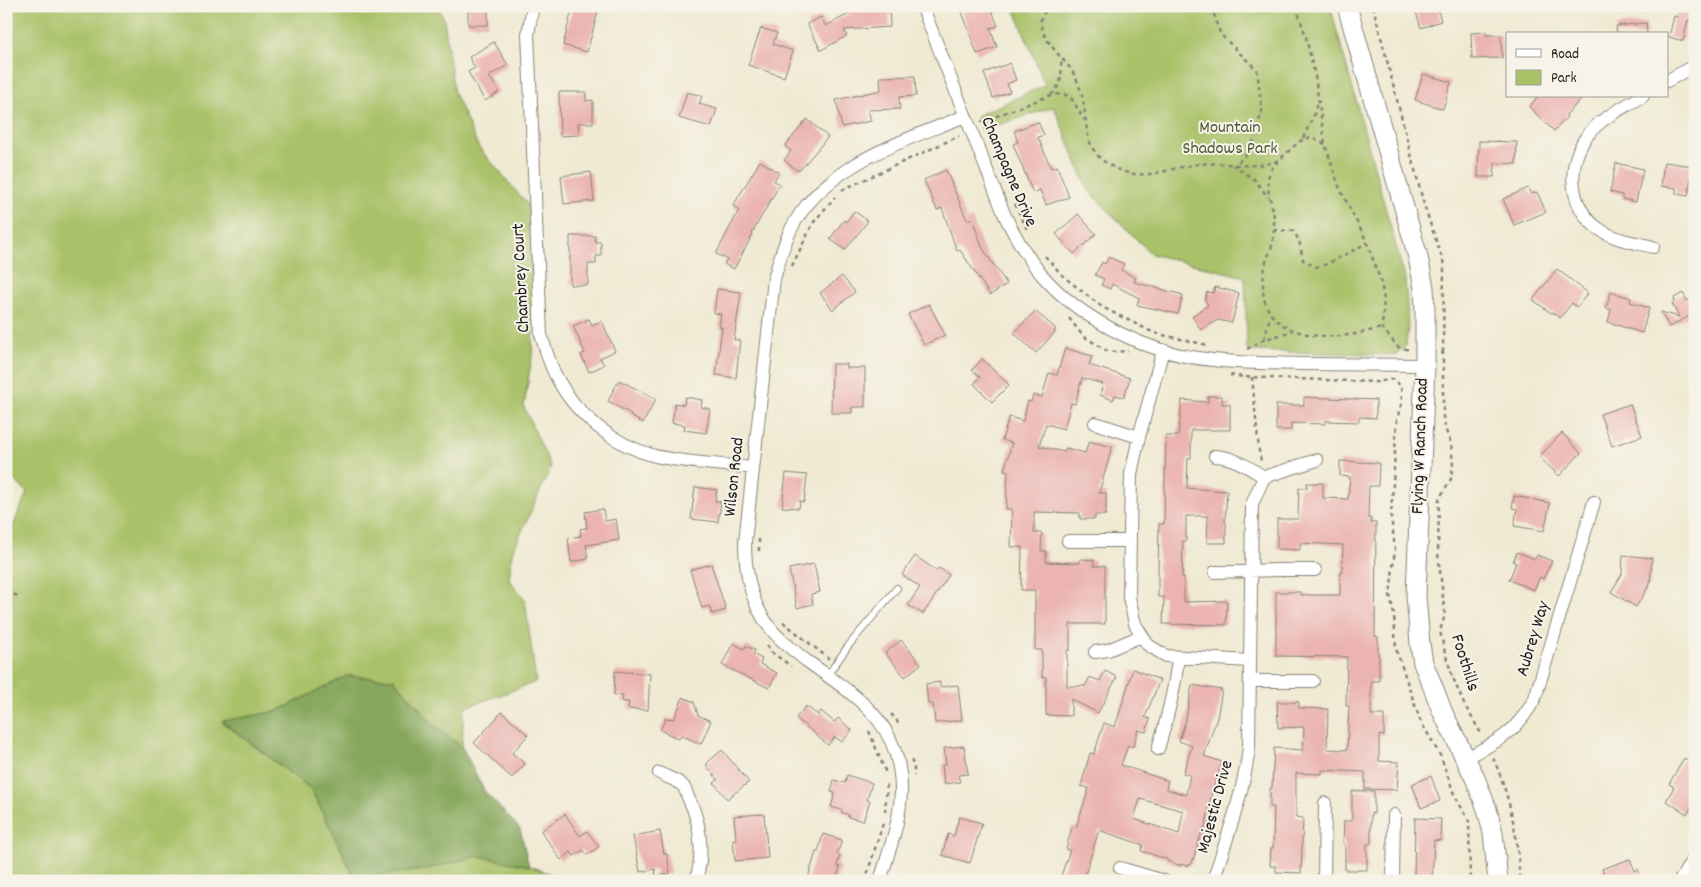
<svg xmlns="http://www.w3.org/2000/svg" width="1701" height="887" font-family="Dekko,sans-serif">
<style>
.green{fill:#a9c167;stroke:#626e42}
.forest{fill:#86a75c;stroke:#51623c}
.building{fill:#ebb4b1;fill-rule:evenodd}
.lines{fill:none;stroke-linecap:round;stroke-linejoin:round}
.lane-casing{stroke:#868378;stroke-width:8}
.street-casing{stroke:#868378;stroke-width:14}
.secondary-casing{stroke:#868378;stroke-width:21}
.path{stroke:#868378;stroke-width:2.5;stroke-dasharray:4 4;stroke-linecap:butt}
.lane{stroke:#fff;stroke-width:6}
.street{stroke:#fff;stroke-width:12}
.secondary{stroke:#fff;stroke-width:19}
.labels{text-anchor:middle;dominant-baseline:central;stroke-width:4;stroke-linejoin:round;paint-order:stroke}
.park-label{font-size:18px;fill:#4d5636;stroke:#f7f3e8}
.street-label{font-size:18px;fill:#1c1c1c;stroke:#f7f3e8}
</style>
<rect width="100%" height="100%" fill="#f7f3e8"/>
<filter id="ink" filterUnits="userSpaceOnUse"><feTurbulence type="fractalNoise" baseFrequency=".02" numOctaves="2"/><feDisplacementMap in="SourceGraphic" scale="10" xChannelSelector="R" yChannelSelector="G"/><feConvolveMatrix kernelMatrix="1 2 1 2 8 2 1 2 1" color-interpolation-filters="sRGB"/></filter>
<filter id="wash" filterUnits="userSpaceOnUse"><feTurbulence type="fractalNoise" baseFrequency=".0096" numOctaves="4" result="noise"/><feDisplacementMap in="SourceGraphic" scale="20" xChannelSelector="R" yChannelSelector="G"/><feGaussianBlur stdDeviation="1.12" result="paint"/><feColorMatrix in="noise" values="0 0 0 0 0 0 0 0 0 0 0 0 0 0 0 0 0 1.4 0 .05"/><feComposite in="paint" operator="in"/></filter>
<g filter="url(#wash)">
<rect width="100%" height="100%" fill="#f0ead3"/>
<path class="green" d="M6 6H438L444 19 454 93 479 148 536 214 532 356 524 407 551 467 512 553 509 579 525 600 536 682 464 708 462 747 434 725 394 679 347 676 278 711 222 722 311 789 355 878 477 856 529 866 571 881H6V543L27 492 6 473Z
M1020 6H1330L1405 279C1406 297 1410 327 1406 343 1405 349 1400 352 1396 355L1247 351 1245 277 1151 254 1088 190 1054 107 982 130 976 116 1045 85 1014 8Z"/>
<path class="forest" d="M347 676 394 679 434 725 462 747 485 792 520 829 529 866 477 856 424 870 355 878 311 789 222 721 278 711Z"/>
<g id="blocks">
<path class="building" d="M468 6H488V25H468Z
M573 6 599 8 587 52 563 45Z
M848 6H889L890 27 844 30 847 36 821 50 807 24 821 17 826 26 849 14Z
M960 6H990L998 26 990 28 997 47 977 54Z
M1414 6H1437L1441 21 1421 28Z
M1681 6H1695V22L1688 20 1683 41 1669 37 1674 16 1678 17Z
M1646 23 1647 34H1617L1616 26Z
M761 28 777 33 773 44 793 51 784 77 748 65Z
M1486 32V35H1501L1502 58 1472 59 1471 33Z
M494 42 508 65 489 76 499 92 485 101 468 72 475 68 469 57Z
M1010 63 1016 80 1007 84 1010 92 993 98 984 73Z
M1423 74 1451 82 1443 109 1415 100Z
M915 76 916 96 899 97 900 109 868 110 871 121 842 127 836 100 881 90 880 77Z
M559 92H586V101L593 100V123H578L579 135 560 136Z
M687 92 702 96 699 104 717 109 711 127 679 118Z
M1539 96H1584L1566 115 1567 117 1554 131 1529 107Z
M807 119 828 137 800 170H796L784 160 791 151 785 146Z
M1038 122 1044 135 1038 137 1051 168 1057 166 1069 197 1046 205 1040 190 1033 193 1013 144 1018 142 1014 131Z
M1479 141 1517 142 1516 164 1495 163 1494 177H1478Z
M760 161 779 172 774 181 780 184 752 233 753 234 734 269 724 264 727 259 716 254 739 210 733 206Z
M1664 162 1693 166 1688 196 1676 194V188L1661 186Z
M1616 163 1643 169 1636 202 1622 199V195L1610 192Z
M946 170 967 220 972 218 983 249 1007 284 990 295 960 250 957 251 942 208 937 210 924 180Z
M591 172 594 201 564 204 561 176Z
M1528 188 1531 194 1537 192 1546 212 1514 225 1503 199Z
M854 211 868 221 845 250 830 239 844 220 846 222Z
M1078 214 1096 234 1074 254 1056 234Z
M570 236H595V242H601V256H596V264H588V285H570Z
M1109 257 1124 264 1121 270 1136 278 1134 282 1183 295 1178 314 1137 305 1139 298 1112 284 1110 289 1101 285 1104 279 1095 275 1102 262 1105 264Z
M1557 269 1588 293 1577 307 1572 303 1560 318 1552 312 1551 313 1533 300Z
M842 276 855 292 833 310 820 293Z
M1215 287 1239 293 1232 323 1218 320 1201 330 1192 316 1208 305 1205 300 1207 292 1213 293Z
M717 289 741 292 734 340H740L736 378 716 375 722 327H719L721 314 714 313Z
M1611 292 1631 298 1630 302 1649 308 1642 333 1608 322 1611 310 1606 308Z
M1683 293 1687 301 1695 296V313L1669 327 1661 312 1679 317 1672 303 1675 301 1674 298Z
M929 304 945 335 924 345 908 314Z
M1035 311 1055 328V332L1036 353 1014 333Z
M589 319 592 325 602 321 615 351 600 358 604 365 589 372 581 355 585 353 573 326Z
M1065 348 1092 356 1089 365 1130 378 1124 397 1115 395 1113 400 1100 395 1103 384 1082 378 1075 404 1071 403 1064 429 1046 424 1039 446 1064 452 1066 448 1085 453 1089 441 1112 447 1099 493H1106V515H1095V519H1080V513L1034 512V533H1042L1041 551H1046V562L1080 563V559L1094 560V566H1105V624H1070V650H1067V686H1085L1090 677 1100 681 1105 671 1117 677 1098 713 1071 699V716L1046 715V677H1042V650H1035V590H1021L1022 547H1011L1012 509H1006L1008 471 1004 470 1012 443 1002 440 1009 417 1023 421 1028 401 1031 402 1033 395 1042 397 1049 373 1057 375Z
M982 359 1009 385 992 402 974 384 980 377 972 370Z
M832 364H847V368H865V407H852V413H831Z
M619 380 656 399 643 423 630 416 631 414 608 401Z
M1208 396H1222V404H1230V430H1191V458H1188L1187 488 1227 491 1225 522H1226V543H1207L1208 516H1186V541H1183L1182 577H1184V602L1227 601 1226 625 1163 624 1164 597H1158V573L1159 524H1164L1166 436H1178L1182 400 1208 402Z
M685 397 702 400 701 407 710 409 706 433 684 430 685 425 672 423 675 403 684 405Z
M1304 397 1376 400V418L1359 417V422L1325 421V424L1291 423V430H1276V405H1304Z
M1630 404 1642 436 1612 446 1600 414Z
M1562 433 1581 453 1559 476 1539 457Z
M1340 461 1379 463 1378 486H1369L1368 518H1371V523H1376L1375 636 1378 637V656H1379V681H1371V715H1384V736L1379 735V761L1399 762 1397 790 1365 789V772L1322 770V774L1296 773V817L1303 818 1301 873 1276 872V866H1270L1271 848H1273L1274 807H1270V788H1272L1274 748 1303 750 1304 727 1278 728 1277 702H1299V708L1328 709 1327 749 1347 750 1349 706H1346L1347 657 1276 656V592H1301V595H1340V573H1342L1343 545 1300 543V550L1277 549V519H1298L1299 488H1307V483H1323V498L1348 499 1350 477 1340 476Z
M786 473 807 475 804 502 800 501 799 508 782 507Z
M695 487 717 490 715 501 721 502 718 522 691 519Z
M1514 496 1550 503 1544 531 1514 526 1517 509 1512 508Z
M603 509 605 521 616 519 619 540 586 545 588 559 571 562 568 538 581 536 580 529 587 528 585 512Z
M1517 552 1535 559 1537 555 1552 561 1543 579 1540 577 1534 590 1509 580 1516 563 1513 562Z
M1623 555 1652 558 1650 584 1636 607 1611 592 1622 574Z
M915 556 937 571 939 568 949 575 923 614 908 605 920 587 902 575Z
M711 564 726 610 712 614 709 606 702 608 690 570Z
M814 564 820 592 811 594 813 604 797 608 789 569Z
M901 640 921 664 905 677 885 653Z
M733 643 744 649 746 646 755 650 753 654 762 659 760 664 777 673 769 688 722 665Z
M1133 669 1160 680 1145 717 1150 719 1146 732 1138 730 1133 747 1128 745 1121 765 1168 781 1166 789 1186 795 1190 775 1183 773 1192 746 1179 741 1186 719 1192 685 1222 690 1217 718 1204 756 1222 762 1212 791 1205 829 1203 828 1192 863 1187 866 1181 864V866L1167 861V859L1141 851 1143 845 1099 830 1083 881H1076L1061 876 1070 850 1066 849 1072 827 1076 828 1089 788 1081 786 1090 753 1094 754 1104 723 1115 727ZM1140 799 1183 811 1179 834 1134 819Z
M615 671 650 674 648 710 628 709 629 702H622L623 695H614Z
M940 682V687L958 685 962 720 935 723 933 704H928L926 684Z
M683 697 694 702 698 715 711 721 701 744 681 735 679 739 660 730 666 718 674 719Z
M806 706 818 715 821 711 834 722 838 718 852 730 842 742 835 737 828 745 796 718Z
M502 712 528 735 512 753 525 764 512 778 474 743Z
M964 746 968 774 958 775 960 782 944 784 942 765 946 764 944 748Z
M722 750 749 782 727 799 714 783 718 780 707 767V763Z
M1684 758 1695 764V787L1690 795 1695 797V802L1687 814 1666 801 1674 787 1669 784Z
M847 775 872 783 867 800 870 801 863 821 848 817 849 815 841 812 842 810 831 807 835 793 831 792 834 780 845 783Z
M1431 776 1440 801 1421 808 1412 784Z
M1352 791H1374V814L1371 813V844H1367V870H1345V844L1343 843 1344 821H1352Z
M565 814 580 836 587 831 599 847 587 855 583 850 574 856 571 852 561 860 541 831Z
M764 814 768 858 735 861 733 840 736 839 734 816Z
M959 817 982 823 970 863 942 855 948 834 954 836Z
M1415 818 1441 819 1440 841 1434 840 1432 881H1414Z
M660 831 664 854H667L670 874 656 876 655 869 640 872 633 836Z
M823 834 842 840 837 854 840 855 837 866 840 867 836 881H807L816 852H818Z
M1630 859 1635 871 1638 869 1642 881H1606L1602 869Z"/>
</g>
</g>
<g filter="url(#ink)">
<use href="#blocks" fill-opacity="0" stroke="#868378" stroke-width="1"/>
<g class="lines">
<defs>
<path id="lane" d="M827 676 849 645 897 588"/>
<path id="street" d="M533 6 528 34 541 335C546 349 549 364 557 378 576 415 614 445 655 456 687 463 721 464 753 468
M922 6 1005 216C1015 236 1026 256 1041 274 1076 315 1137 348 1191 357 1227 363 1263 363 1300 364 1342 364 1383 365 1425 365
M1667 81 1695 65
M1643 96C1626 106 1605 116 1592 130 1566 157 1566 207 1599 229 1615 240 1634 242 1653 247
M1163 350 1139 437 1131 474 1129 597 1135 624 1148 645 1166 656 1250 661
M1095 423 1139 437
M1215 456C1234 457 1248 467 1264 477
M1068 541H1130
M1215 572 1277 570H1315
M1095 652 1108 650 1141 636
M1250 681H1313
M1158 749C1167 719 1175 690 1178 658
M1466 758C1499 741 1517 732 1535 698L1594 502
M659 773C666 777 678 780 683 786 685 788 687 794 688 797 701 823 704 852 696 881
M1120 868 1164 881
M880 881C889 851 901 820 901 789 900 720 856 697 807 661 793 650 778 639 768 625 750 601 745 571 745 542L774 279C781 254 788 227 806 206 845 158 909 139 965 116
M1213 881C1227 837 1244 793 1249 747L1252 504 1264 477 1317 460
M1324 881 1325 803
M1393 881 1394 815
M1680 881 1695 855"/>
<path id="secondary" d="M1347 6 1418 257 1424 288 1425 311V365L1416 595 1420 644 1423 663 1433 687 1443 713 1475 778 1487 809 1493 833 1498 881"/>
</defs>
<use href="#lane" class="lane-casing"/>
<use href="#street" class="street-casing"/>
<use href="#secondary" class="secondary-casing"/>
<path class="path" d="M1052 6C1045 11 1040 15 1041 24 1044 42 1060 55 1070 68 1075 75 1078 82 1080 89 1090 116 1079 146 1108 164 1141 186 1166 167 1200 164 1226 161 1253 171 1279 160
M1212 6 1217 25 1221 35 1257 70 1262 111 1251 150 1234 166 1254 179 1268 197
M1296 6 1306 37 1315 76 1325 144 1340 189 1366 240 1381 282 1384 300 1382 328 1398 347 1410 350
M1373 6 1424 205 1444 264 1443 353
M1051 95C1062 85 1062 74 1061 60
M981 122 1051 95 1064 94 1071 98 1075 104 1084 120
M1303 138 1314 115 1317 102
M1325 144C1309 135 1305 136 1292 148 1285 155 1277 161 1271 170 1264 183 1270 197 1273 210 1275 221 1274 231 1273 241 1272 248 1268 255 1266 262 1264 271 1263 280 1263 289 1264 330 1308 338 1341 336 1354 335 1368 331 1382 328
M842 190 959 136
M1015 204 1027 229
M1274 230 1293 231 1299 240 1303 260 1316 267 1327 264 1367 243
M1045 256 1064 277 1102 307 1154 333 1207 345
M792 266 813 223 835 197
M1069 318 1083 336 1109 352 1128 351
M1264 339 1271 314
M1247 349 1263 340 1292 331
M1441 353H1443V417L1446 431 1451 443 1453 464 1451 479 1439 499 1438 553 1445 615 1440 631 1445 653 1453 678 1464 704 1482 735
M1230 375 1244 377 1377 382 1393 379 1401 386 1402 401 1397 420 1391 516 1395 549 1390 595 1394 615 1396 649 1420 720 1441 757 1454 794 1469 821 1470 881
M1252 377 1259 451 1261 461
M759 551V539
M6 592 18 596
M783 622 829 659
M767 645 771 652 791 666
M891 714 896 719 899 726
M869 731 886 773
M1493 758C1509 792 1520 843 1519 881
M911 760 914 766V776
M885 812 887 783
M865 881 883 823"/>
<use href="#lane" class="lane"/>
<use href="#street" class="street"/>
<use href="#secondary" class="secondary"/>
</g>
</g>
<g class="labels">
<g class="park-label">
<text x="1230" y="128">Mountain<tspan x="1230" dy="21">Shadows Park</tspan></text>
</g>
<g class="street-label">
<text transform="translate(1008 172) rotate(67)">Champagne Drive</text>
<text transform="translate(522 278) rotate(-93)">Chambrey Court</text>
<text transform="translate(1421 446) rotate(-88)">Flying W Ranch Road</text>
<text transform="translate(735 477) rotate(-84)">Wilson Road</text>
<text transform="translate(1534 639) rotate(-73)">Aubrey Way</text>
<text transform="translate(1464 663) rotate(72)">Foothills</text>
<text transform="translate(1216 807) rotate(-75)">Majestic Drive</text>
</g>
</g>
<rect width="1701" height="887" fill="none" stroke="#f7f3e8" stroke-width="25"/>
<rect x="1506" y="32" width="162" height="65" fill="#f7f3e8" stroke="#9f9d96"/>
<rect x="1516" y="49" width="25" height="8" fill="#ffffff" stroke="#9f9d96"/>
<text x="1551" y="58" font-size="15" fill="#1c1c1c">Road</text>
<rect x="1516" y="70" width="25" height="15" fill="#a9c167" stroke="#9f9d96"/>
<text x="1551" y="82" font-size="15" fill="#1c1c1c">Park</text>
</svg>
